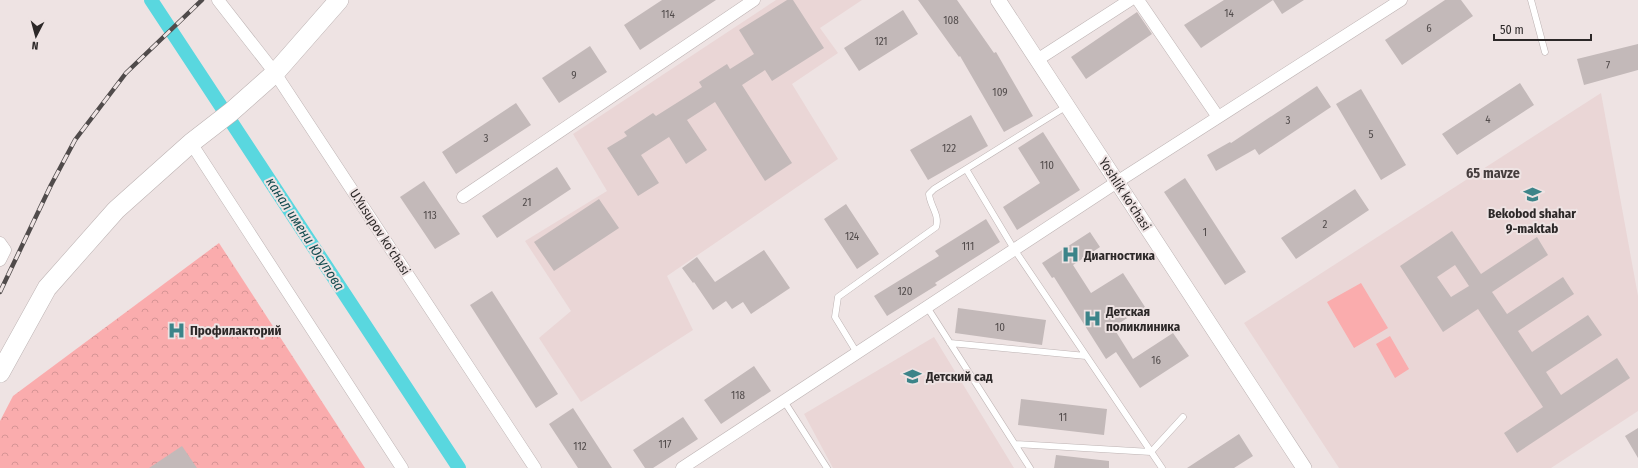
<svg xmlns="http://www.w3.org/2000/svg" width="1638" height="468" font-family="'Fira Sans Condensed',sans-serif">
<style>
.built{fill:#ead6d6}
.forest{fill:url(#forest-crowns)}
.pitch{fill:#faacad}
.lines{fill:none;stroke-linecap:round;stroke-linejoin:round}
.canal{stroke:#59d7df;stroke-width:14}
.building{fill:#c3b9b9;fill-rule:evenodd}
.service-casing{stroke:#bdb3b3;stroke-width:7}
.minor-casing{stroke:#bdb3b3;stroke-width:13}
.tertiary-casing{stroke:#bdb3b3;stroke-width:16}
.primary-casing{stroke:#bdb3b3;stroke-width:20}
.service{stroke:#fff;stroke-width:6}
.minor{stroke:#fff;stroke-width:12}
.tertiary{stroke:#fff;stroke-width:15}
.primary{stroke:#fff;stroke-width:19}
.rail-casing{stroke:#504b4b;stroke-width:4.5}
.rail{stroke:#eee3e3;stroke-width:3;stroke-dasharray:9;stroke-linecap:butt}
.labels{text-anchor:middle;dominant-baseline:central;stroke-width:4;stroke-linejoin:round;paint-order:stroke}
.number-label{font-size:11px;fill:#524c4c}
.street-label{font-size:13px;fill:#2c2828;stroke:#eee3e3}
.poi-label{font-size:13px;font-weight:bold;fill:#2c2828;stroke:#eee3e3;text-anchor:start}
.neighbourhood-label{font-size:14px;font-weight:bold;fill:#463e3e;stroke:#eee3e3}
.water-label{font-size:14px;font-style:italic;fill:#144c50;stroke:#eee3e3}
</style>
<defs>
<pattern id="forest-crowns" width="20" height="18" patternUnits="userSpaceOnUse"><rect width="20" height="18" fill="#faacad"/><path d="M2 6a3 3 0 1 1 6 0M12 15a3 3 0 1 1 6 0" fill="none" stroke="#d69495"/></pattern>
</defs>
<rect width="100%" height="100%" fill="#eee3e3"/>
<path class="built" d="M776 0H862L820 28 838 53 792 84 838 159 667 276 693 330 581 402 539 338 571 311 525 241 607 191 573 134Z
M1601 93 1638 296V411L1551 468H1339L1244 323Z
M934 337 1014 468H833L804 414Z"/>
<path class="forest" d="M219 243 365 468H0V421L13 396Z"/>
<path class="pitch" d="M1361 283 1388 328 1354 348 1327 302Z
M1390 336 1409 369 1395 378 1376 344Z"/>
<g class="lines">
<path class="canal" d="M151 0 459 468"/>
</g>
<path class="building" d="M662 0H716L640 50 624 25Z
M787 0H793L824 48 772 81 765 70 742 85 792 163 765 181 715 102 687 120 707 150 686 164 669 137 641 155 659 183 638 196 607 148 627 136 624 132 653 113 656 116 702 87 699 82 727 64 730 69 754 54 739 30Z
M918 0H957L994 53 996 52 1033 116 1004 132 960 56 959 57Z
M1224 0H1304L1282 14 1273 0 1201 48 1184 25Z
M1445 0H1461L1473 16 1402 65 1385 40Z
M903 10 918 34 859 71 844 48Z
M1137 12 1152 34 1086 79 1071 57Z
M1638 44V70L1584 85 1577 59Z
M590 46 607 72 559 103 542 78Z
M1520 83 1534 105 1457 155 1442 134Z
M1317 86 1331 107 1259 155 1255 149 1216 171 1207 155 1230 142 1231 143Z
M1361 89 1406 165 1381 180 1336 104Z
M516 103 531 125 456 174 442 152Z
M971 115 988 146 928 180 910 150Z
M1043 132 1080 190 1017 230 1003 207 1040 183 1018 148Z
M557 167 571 189 497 238 482 216Z
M1185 178 1246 272 1225 285 1164 192Z
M424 181 460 234 435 249 400 197Z
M1355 189 1369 210 1296 259 1281 238Z
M599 199 619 228 554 271 534 242Z
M846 204 879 254 857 269 824 219Z
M986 219 1000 242 935 283 937 285 887 316 874 296 939 256 935 251Z
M1452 231 1481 274 1537 237 1548 255 1492 292 1507 314 1563 277 1574 294 1518 331 1532 352 1588 315 1602 335 1546 372 1561 395 1617 358 1630 378 1517 453 1504 433 1543 407 1478 309 1443 332 1400 266ZM1455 265 1469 286 1451 297 1437 277Z
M1090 232 1100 247 1073 265 1091 293 1123 273 1145 307 1113 327 1133 359 1173 333 1189 356 1140 388 1116 352 1106 359 1054 277 1052 278 1042 263Z
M764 250 790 288 751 314 743 302 732 309 726 301 713 310 694 282 693 283 682 268 697 257 715 282Z
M492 291 558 394 536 408 470 305Z
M958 308 1046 320 1042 345 955 333Z
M754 366 771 391 721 424 704 400Z
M1021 399 1107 409 1104 435 1018 425Z
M573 408 612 468H578L549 424Z
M683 417 698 439 653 468H645L633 450Z
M1638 428V458L1625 436Z
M1239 434 1253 456 1234 468H1187Z
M182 446 197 468H149Z
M1056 455 1109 461V468H1054Z"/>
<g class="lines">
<defs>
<path id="service" d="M1531 0 1545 52
M966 169 1014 249 1162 468
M927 307 1030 468
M950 343 1086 356
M857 353 835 317 838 297 936 227C940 215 930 206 929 194L934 189 1067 106
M784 401 827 468
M1015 444 1151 452 1183 417"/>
<path id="minor" d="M218 0 275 73 535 468
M1138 0 1218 117
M1037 60 1130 0
M191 143 402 468
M463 197 754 0
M0 243 5 250 0 260
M682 468 1117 182 1401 0"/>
<path id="tertiary" d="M998 0 1304 468"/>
<path id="primary" d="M0 373 47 288 116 210 191 143 231 112 275 73 339 0"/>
</defs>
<use href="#service" class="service-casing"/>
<use href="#minor" class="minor-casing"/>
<use href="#tertiary" class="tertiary-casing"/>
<use href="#primary" class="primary-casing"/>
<use href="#service" class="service"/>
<use href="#minor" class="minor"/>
<use href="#tertiary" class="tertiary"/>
<use href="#primary" class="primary"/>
<defs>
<path id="rail" d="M0 292 51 185 75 140 126 73 202 0"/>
</defs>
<use href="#rail" class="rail-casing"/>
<use href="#rail" class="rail"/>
</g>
<defs>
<symbol id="school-bare" viewBox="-9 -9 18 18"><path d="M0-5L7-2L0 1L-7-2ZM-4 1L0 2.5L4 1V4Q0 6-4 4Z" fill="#3c8489" stroke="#eee3e3" stroke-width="2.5" paint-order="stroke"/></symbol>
<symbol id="hospital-bare" viewBox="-9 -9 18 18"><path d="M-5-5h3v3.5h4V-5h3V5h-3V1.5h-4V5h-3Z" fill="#3c8489" stroke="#eee3e3" stroke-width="2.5" paint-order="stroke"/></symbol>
</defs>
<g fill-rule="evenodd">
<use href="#school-bare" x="1520" y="182" width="25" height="25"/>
<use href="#hospital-bare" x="1058" y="242" width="25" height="25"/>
<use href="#hospital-bare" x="1080" y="306" width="25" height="25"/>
<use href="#hospital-bare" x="164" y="318" width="25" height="25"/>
<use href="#school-bare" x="900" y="364" width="25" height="25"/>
</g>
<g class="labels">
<g class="number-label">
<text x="1229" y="13">14</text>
<text x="668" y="14">114</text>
<text x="951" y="20">108</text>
<text x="1429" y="28">6</text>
<text x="881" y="41">121</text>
<text x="1608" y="65">7</text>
<text x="574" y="75">9</text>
<text x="1000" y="92">109</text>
<text x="1488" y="119">4</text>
<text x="1288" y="120">3</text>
<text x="1371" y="134">5</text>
<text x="486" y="138">3</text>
<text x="949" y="148">122</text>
<text x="1047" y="165">110</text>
<text x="527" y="202">21</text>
<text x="430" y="215">113</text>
<text x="1325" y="224">2</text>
<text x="1205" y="232">1</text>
<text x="852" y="236">124</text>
<text x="968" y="246">111</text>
<text x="905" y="291">120</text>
<text x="1000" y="327">10</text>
<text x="1156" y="360">16</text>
<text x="738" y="395">118</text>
<text x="1063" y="417">11</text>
<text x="665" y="444">117</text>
<text x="580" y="446">112</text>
</g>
<g class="street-label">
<text transform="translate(1125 194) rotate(57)">Yoshlik ko'chasi</text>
<text transform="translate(380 232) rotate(57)">U.Yusupov ko'chasi</text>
</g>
<g class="poi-label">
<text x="1532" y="213" text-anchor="middle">Bekobod shahar<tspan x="1532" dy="15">9-maktab</tspan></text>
<text x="1084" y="255">Диагностика</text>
<text x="1106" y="311">Детская<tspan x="1106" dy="15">поликлиника</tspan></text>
<text x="190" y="330">Профилакторий</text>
<text x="926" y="376">Детский сад</text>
</g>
<g class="neighbourhood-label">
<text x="1493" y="173">65 mavze</text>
</g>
<g class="water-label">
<text transform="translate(305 234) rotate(57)">канал имени Юсупова</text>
</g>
</g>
<g transform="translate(36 36) rotate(186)" stroke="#eee3e3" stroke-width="3" paint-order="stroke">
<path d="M0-3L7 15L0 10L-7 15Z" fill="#2c2828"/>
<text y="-6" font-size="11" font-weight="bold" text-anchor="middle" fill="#2c2828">N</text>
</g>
<path d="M1494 34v6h97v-6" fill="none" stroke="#2c2828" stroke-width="2"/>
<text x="1500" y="34" font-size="12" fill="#2c2828" stroke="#eee3e3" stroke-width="3" paint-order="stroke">50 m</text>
</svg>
